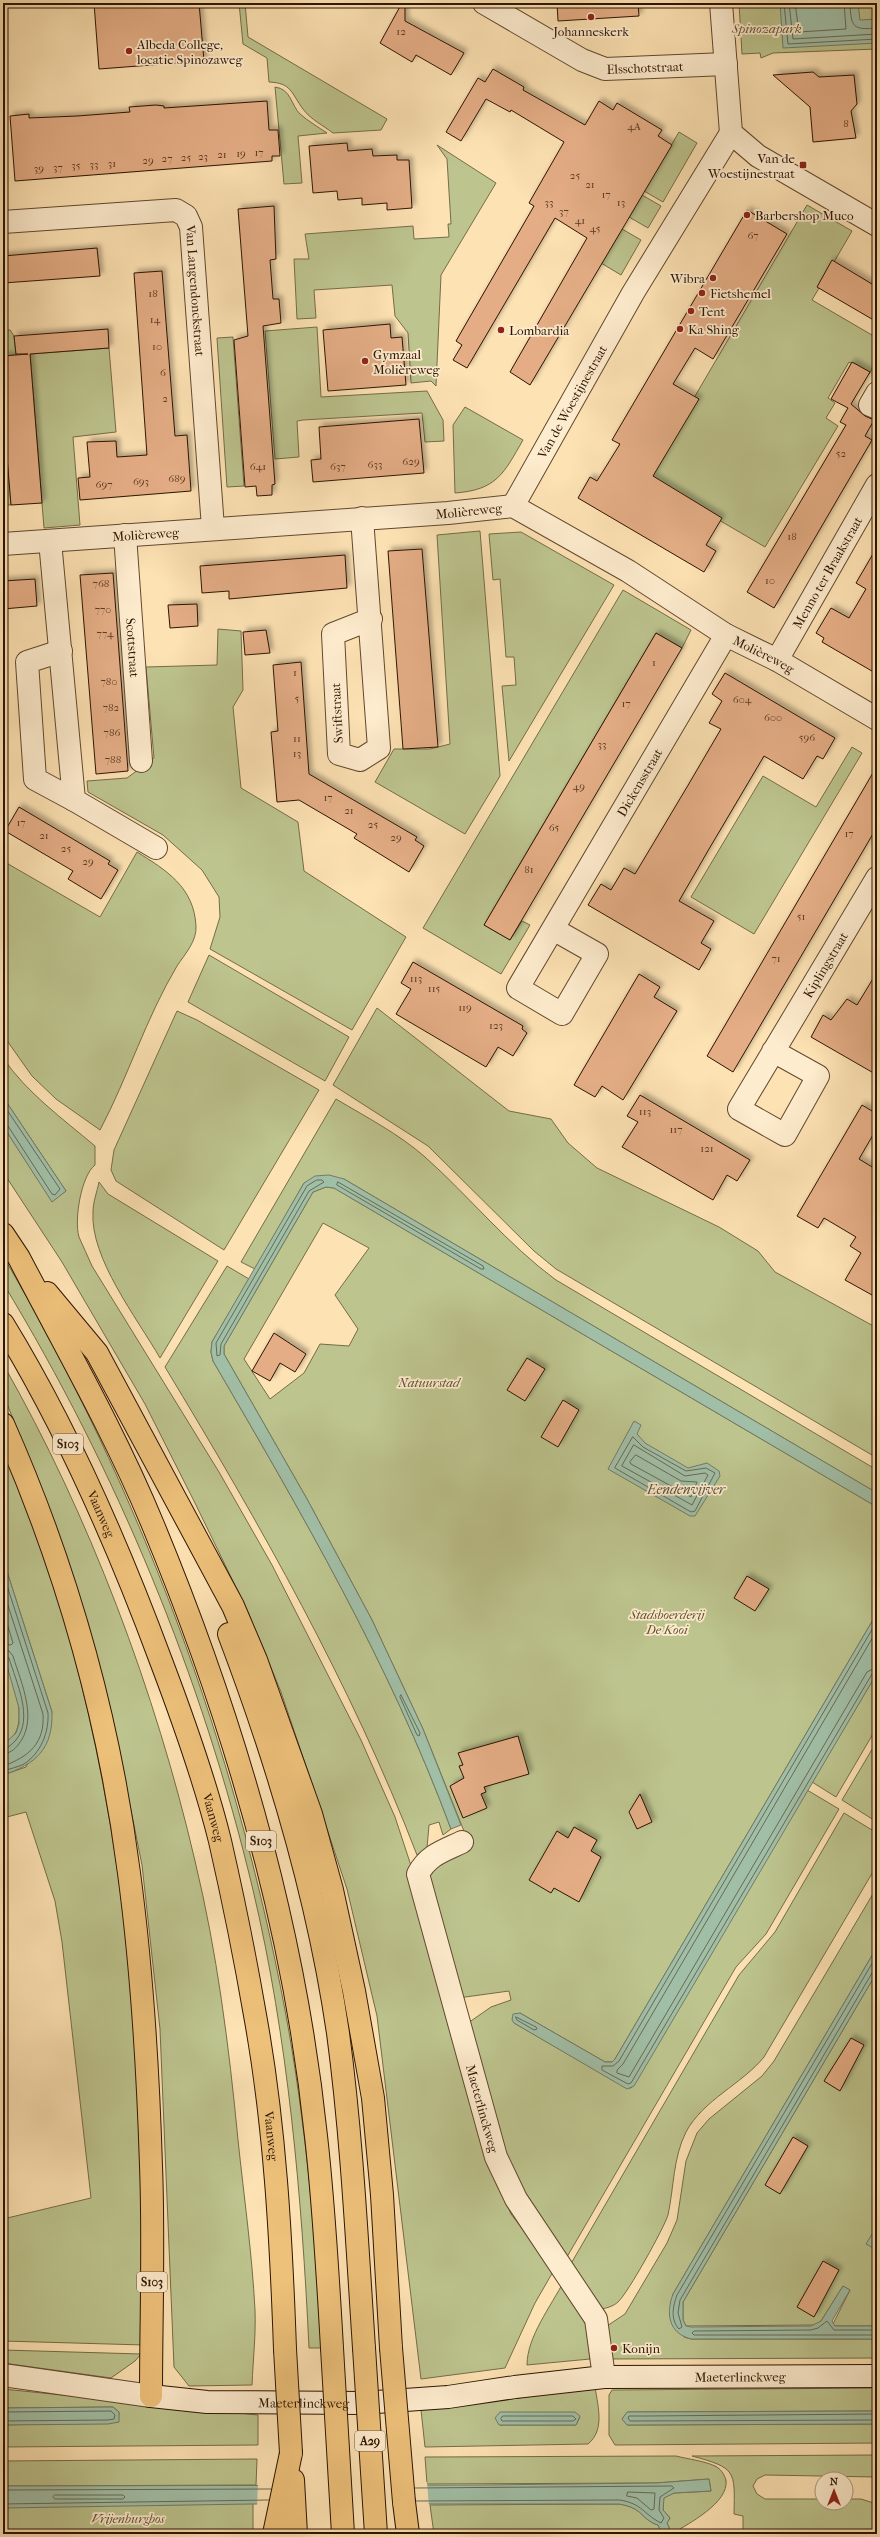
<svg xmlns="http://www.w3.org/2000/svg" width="880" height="2537" font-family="'IM FELL French Canon',serif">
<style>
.green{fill:#bdc48e;stroke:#756c48;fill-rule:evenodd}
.water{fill:#a1bfa7;stroke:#737b65}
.pier{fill:#fde2b3}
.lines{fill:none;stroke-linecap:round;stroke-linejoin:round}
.shore{stroke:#676a54;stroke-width:1}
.building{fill:#e4ad85;stroke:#2d1402;filter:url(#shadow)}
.street-casing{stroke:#61482e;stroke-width:24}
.secondary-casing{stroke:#2d1402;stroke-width:24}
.highway-casing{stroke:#2d1402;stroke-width:24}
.street{stroke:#feecce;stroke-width:22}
.secondary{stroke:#feecce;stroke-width:22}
.highway{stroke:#eec17a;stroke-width:22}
.highway-bridge-casing{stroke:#2d1402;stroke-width:24;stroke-linecap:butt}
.highway-bridge{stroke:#eec17a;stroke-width:22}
.poi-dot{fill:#8f2418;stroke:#feecce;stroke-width:1.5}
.labels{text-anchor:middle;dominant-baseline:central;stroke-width:3.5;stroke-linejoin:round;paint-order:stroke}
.number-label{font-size:11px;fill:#5b3a23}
.shield{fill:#feecce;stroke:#6c553f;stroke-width:1}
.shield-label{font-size:12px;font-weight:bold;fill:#2d1402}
.park-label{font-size:13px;font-style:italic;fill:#5f5233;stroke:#feecce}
.poi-label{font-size:13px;fill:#2d1402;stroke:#feecce;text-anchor:start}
.street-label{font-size:13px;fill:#2d1402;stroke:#feecce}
.water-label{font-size:14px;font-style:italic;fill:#56503c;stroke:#feecce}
</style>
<defs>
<filter id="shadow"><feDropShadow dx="3.5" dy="-3.5" stdDeviation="2" flood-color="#0004"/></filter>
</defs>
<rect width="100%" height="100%" fill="#fde2b3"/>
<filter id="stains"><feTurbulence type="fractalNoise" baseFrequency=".005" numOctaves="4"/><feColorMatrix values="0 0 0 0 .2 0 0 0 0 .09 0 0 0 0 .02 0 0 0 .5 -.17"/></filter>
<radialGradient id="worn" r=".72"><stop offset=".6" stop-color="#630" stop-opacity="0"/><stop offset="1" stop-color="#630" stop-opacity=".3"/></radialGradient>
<path class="green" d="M239 3H245L248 37 387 119 381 130 333 133C324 126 310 119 303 109 291 93 292 83 269 82L267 58 243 44Z
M739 3H877V49L773 53 761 58 760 53 742 54Z
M275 87C291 89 291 105 300 114 308 121 318 127 327 133L298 136 302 183 284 184Z
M679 132 697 143 663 202 644 191Z
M437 145 496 183 441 275 436 386 431 381 411 383 408 333 395 316 392 285 314 290 316 318 297 319 294 259H309L305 234 413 226 414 239 449 237 448 224H451L447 159Z
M642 195 661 206 648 228 629 217Z
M807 205 852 231 812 300 877 338V360L869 374 849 362 828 398 835 403 826 418 838 426 765 547 647 478Z
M622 229 641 240 621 275 601 263Z
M317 327 321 397 427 391 443 420 444 441 425 442 422 413 303 420 297 421 299 457 275 459 265 331Z
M3 330H10L14 336 16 355 3 356Z
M233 337 244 486 227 487 217 338Z
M109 348 116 432 73 437 80 525 44 528 30 354Z
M465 407 523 440C504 473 497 490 455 493L453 425Z
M3 408 11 505H3Z
M480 531 500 776 465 834 375 782 394 749H430L450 744 437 535Z
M521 532 614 585 509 761 502 686 516 685 514 657H506L500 579 493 580 489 534Z
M623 590 691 630 682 648 656 633 484 925 510 940 522 921 530 925 501 974 423 928Z
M218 629 241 631 243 690 233 707 241 788 298 822 304 871 406 937 352 1030 210 949 220 917 219 897 202 870 163 835 88 792 87 781 127 778 154 758 146 667 217 665Z
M852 747 862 753 754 934 691 897 763 776 816 807Z
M137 852C166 870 194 887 196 926 197 941 185 954 177 966 146 1018 128 1077 100 1130L56 1099 32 1076 3 1035V861L100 917Z
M209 955 349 1037 325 1081 188 1002Z
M377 1008 509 1111 551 1119 568 1143 597 1168 719 1227 758 1251 775 1272 877 1328V1458L556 1269 534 1251 428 1146 333 1085Z
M177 1011 197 1020 319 1090 224 1250 116 1181 111 1170 114 1150Z
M3 1058C27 1093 63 1119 95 1146V1165C81 1176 74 1220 79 1237 83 1247 88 1256 92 1266L219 1472 272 1565 361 1740 395 1817 420 1893 496 2179 511 2214 554 2270 535 2303 505 2368 421 2379 377 2016 347 1889 312 1784 281 1692 248 1612 196 1505 145 1404 62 1262 3 1172V1126L52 1201 66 1191 3 1097Z
M336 1099C366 1117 399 1134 425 1157 470 1197 507 1244 556 1280L877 1470V1493L344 1179 304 1183 255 1269 241 1262Z
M99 1182 108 1194 218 1261 160 1358C137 1318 90 1258 93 1212 93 1202 97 1192 99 1182Z
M326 1187 334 1188 877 1507V1613L615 2059 612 2062H605L520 2013 514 2023 627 2088H631L807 1790 839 1809 766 1934 736 1967 564 2262 509 2173 468 2023 491 2007 511 2000 509 1991 458 1998 426 1876 440 1858 470 1846 423 1729 372 1620 307 1499 224 1354V1346L313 1192ZM323 1223 369 1248 335 1295 358 1329 349 1346 320 1344 304 1373 270 1399 244 1359Z
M3 1256C140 1489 235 1745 285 2010 306 2122 315 2235 324 2348H309C302 2198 288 2037 253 1890 202 1676 117 1471 3 1283Z
M227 1266 249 1279 212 1342 211 1352 213 1361C301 1512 390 1664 451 1829L443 1835 439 1822 429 1825 427 1848 417 1855C351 1684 260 1524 165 1367Z
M3 1364C89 1514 156 1693 195 1861 217 1952 229 2046 238 2140 244 2197 252 2253 255 2310 256 2335 253 2360 252 2385L189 2386 174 2367 160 2029 142 1865 123 1771 39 1483 3 1394Z
M3 1450C14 1478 27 1506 37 1535 101 1714 132 1926 142 2116 145 2192 143 2269 144 2345L3 2341V2219L91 2198 62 1942 55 1901 26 1812 3 1818V1775L26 1767 52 1712 3 1559Z
M3 1652C11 1679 35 1728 3 1745Z
M877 1673V1727L836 1797 812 1782Z
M877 1741V1822L842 1800Z
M844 1813 877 1833V1865L764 2057C742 2084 703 2100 686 2132 673 2158 674 2187 668 2215 664 2228 628 2293 618 2302 614 2306 605 2309 599 2309L569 2267 739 1975 775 1932Z
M877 1887V1947L673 2294 684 2337 691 2339H877V2358L606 2359 604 2328 625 2314 667 2243 677 2220 686 2161 697 2133 709 2119 762 2076 774 2061Z
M877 1972V2326H835L833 2324 850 2290 843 2286 821 2321 816 2325 686 2326 683 2320V2302Z
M564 2281C581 2311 590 2323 590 2359L527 2365C527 2337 551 2306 564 2281Z
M3 2350 141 2354 135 2361 111 2378 3 2363Z
M595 2387C598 2407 605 2430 588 2444L425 2447 421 2410 519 2398 560 2390ZM580 2417 576 2425H500Z
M877 2388V2411L628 2412 622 2419 628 2425 877 2424V2443L615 2445 609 2435V2395L612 2390Z
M3 2389 258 2415V2445L3 2447V2425L118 2422 119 2412 113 2407 3 2408Z
M877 2455V2477L765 2475 757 2479 753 2486 757 2494 765 2499H822V2503H846V2499H861L877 2504V2534H743V2516L734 2514C735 2470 736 2468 692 2456Z
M676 2456C688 2459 704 2461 715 2466 721 2469 724 2474 726 2480 729 2503 689 2523 672 2534L667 2523 670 2518 663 2510V2498L674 2493 711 2491 709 2479 656 2483 427 2484 425 2457Z
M257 2459 256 2485 3 2486V2461Z
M253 2501V2534H3V2502Z
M619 2504C644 2508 640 2519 658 2525L662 2534H434L430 2505Z"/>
<path class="water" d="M780 3H858L860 20 877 19V43L783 48Z
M3 1097 66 1191 52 1202 3 1126Z
M329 1175 344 1179 877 1493V1507L334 1188 326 1187 313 1192 224 1346V1354L307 1499 372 1620 423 1729 461 1825 451 1829C390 1664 301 1512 213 1361L211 1352 212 1342 304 1183 315 1176Z
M634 1421 641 1425 637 1434 645 1443 688 1468 707 1463 719 1471 720 1476 695 1516H690L608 1469Z
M3 1559 52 1712C53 1749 36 1764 3 1775V1745L16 1733 19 1724V1708L3 1652Z
M877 1613V1673L634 2086 627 2089 514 2023 512 2020 513 2014 520 2013 605 2062H612L615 2059Z
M877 1947V1972L683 2302V2320L686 2326 691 2327 811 2326 821 2321 843 2286 850 2290 832 2321 835 2326H877V2339H691C668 2333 666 2313 673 2294Z
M877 2226 875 2249 866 2244Z
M113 2407 119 2412V2422L108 2424 3 2425V2408Z
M877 2411V2424L627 2425 622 2419 627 2412Z
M500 2412H575L580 2416 576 2425H499L495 2418Z
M709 2479 711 2491 674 2493 664 2498 663 2510 670 2518 667 2523 672 2534H662L658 2525C640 2519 644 2508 619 2504H251L3 2508V2486L481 2485 656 2483Z"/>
<path class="pier" d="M427 2482 429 2507 257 2506 258 2483Z"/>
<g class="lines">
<path class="shore" d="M784 3 788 44 877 39
M789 3 793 39 877 34
M795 3 799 32 846 29 844 3
M850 3C851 28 853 30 877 28
M3 1104 60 1189 55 1195 52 1194 8 1126 3 1124
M317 1180H322L324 1182 309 1191 221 1344 220 1355 217 1356 216 1343 307 1186Z
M338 1182 483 1266 484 1269H481L337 1185Z
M633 1437 643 1447 686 1471 706 1468 715 1473 695 1511 691 1512 615 1468Z
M634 1445 685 1476 705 1473 708 1475 692 1505 622 1466Z
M636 1455 681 1481 697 1482 691 1497 631 1464 630 1462Z
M3 1573 48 1713C49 1732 41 1753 24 1764 18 1767 9 1769 3 1771
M3 1590 43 1714C45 1743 29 1757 3 1766
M3 1610 13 1643 11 1645 3 1644
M877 1621 619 2061 613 2066H602V2070L628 2084 631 2083 872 1674 877 1672
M877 1630 623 2064 617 2070V2073L629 2077 867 1672 877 1667
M3 1650 9 1651 13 1656C21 1683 39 1720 18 1745 14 1750 10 1753 3 1754
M3 1655 9 1658C16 1682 34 1718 16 1740 12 1744 9 1748 3 1749
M401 1695 420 1733 419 1736 417 1735 400 1697Z
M877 1955 677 2295C673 2306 670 2319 679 2329L682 2327 678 2313 680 2300 872 1973 877 1971
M516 2017 536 2027 537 2029 534 2030 517 2020Z
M877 2330H834L827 2321 818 2328 811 2330 694 2331 692 2333 694 2335H877
M3 2412 111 2411 115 2415 114 2419 108 2420 3 2421
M877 2414 646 2416H629L628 2418 630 2421 877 2420
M503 2416H573L576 2419 573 2421H502L501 2419Z
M415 2488 672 2486 674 2488 660 2497 659 2510 664 2518 661 2523C643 2514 643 2504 620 2500L416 2501
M3 2490 271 2489
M628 2492 655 2493 654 2509 651 2510 637 2498 627 2496Z
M55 2495H123L125 2497 123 2499H55L53 2497Z
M3 2504 269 2500"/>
</g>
<path class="building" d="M94 3H199L204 61 99 69Z
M402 3H405V21L464 53 451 75 416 55 412 62 380 43Z
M557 3H638L639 16 558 21Z
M493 69 524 87 523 90 585 125 599 101 613 110 617 103 662 130 658 136 672 145 530 385 510 372 587 238 555 218 467 368 453 360 462 345 456 341 534 206 529 203 564 142 511 110 510 112 486 99 461 141 446 132 478 78 485 82Z
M813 72 819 77 854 75 857 104 851 111 856 138 813 142 810 107 773 75Z
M267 101 269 130H278L280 156H272V161L15 181 10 116 29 114V118L77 116 130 112 129 107 156 105 164 106V108Z
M347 143 348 151 372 149 373 156 397 155V160H409L412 208 387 210V203L362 205V198L338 200 337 191 313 193 309 146Z
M274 206 276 259 270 260 273 299H279L281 323 263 326 275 484 272 485V495L257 496 256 486 245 487 234 340 248 336 238 209Z
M747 210 787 234 713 359 695 348 673 384 699 399 653 476 722 518 706 545 716 551 704 572 578 498 590 477 597 481 620 444 612 440Z
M97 248 100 276 3 283V256Z
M832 260 877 287V322L817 287Z
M162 271 175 436 187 435 191 491 80 500 78 478 90 477 87 442 116 441 117 457 147 455 134 273Z
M390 324 391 338 402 337 406 385 328 391 323 330Z
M108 329 109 348 30 354 42 503 11 505 3 408V356L28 354H16L14 336Z
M852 362 870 372 851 404 865 416 874 420 865 436 872 440 774 608 747 592 846 425 840 422 848 408 831 399Z
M419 419 424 473 313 482 311 460 321 459 319 427Z
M877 547V674L822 642 824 638 816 633 831 608 849 618 866 589 856 583Z
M422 549 438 747 403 749 388 551Z
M345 555 347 588 229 599V591L202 593 200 566Z
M113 573 128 771 96 774 80 575Z
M35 579 37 606 3 609V581Z
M197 604 198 626 170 628 168 605Z
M266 630 270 653 245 655 243 632Z
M656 633 682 648 510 940 484 925Z
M301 662 309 774 417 837 415 840 424 846 409 872 354 838 357 834 299 800 277 802 271 732 278 731 273 665Z
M725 673 835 738 823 759 817 756 803 779 764 756 709 849 679 901 714 921 701 943 711 949 699 970 588 905 601 884 611 890 624 868 635 874 687 787 721 729 709 723 722 701 712 694Z
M877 766V827L733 1072 707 1056Z
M19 807 110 861 108 864 118 870 101 899 68 879 73 871 5 831Z
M413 962 523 1026 522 1029 527 1033 513 1056 498 1047 486 1067 396 1014 411 989 401 983Z
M877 972V1075L811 1037 823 1015 831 1020 847 999 857 1005Z
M639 974 660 987 654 997 677 1011 623 1100 602 1086 595 1097 574 1085Z
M640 1095 750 1160 737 1181 727 1175 713 1200 622 1147 638 1122 627 1116Z
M862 1105 877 1114V1128L859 1159 877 1170V1286L872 1295 845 1280 861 1253 850 1246 856 1237 824 1218 818 1228 797 1216Z
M274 1333 306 1354 295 1372 280 1363 270 1381 252 1371Z
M527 1358 545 1369 525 1401 507 1390Z
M563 1400 579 1410 558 1447 541 1437Z
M747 1576 769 1589 755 1611 734 1598Z
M518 1736 529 1774 484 1787 486 1792 481 1794 487 1808 463 1818 450 1786 464 1778 459 1766 463 1765 458 1753Z
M640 1794 652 1822 637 1829 629 1812Z
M574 1827 597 1840 591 1851 601 1857 579 1902 554 1888 551 1893 529 1880 557 1831 568 1838Z
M851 2038 864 2045 840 2091 824 2081Z
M793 2137 808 2146 780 2194 765 2185Z
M823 2261 839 2270 814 2317 797 2307Z"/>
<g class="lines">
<defs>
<g id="street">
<path id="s1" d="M484 3 582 60 605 69 726 64"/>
<path d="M721 3 731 133 758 156 877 225"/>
<path id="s2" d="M3 222 176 210 186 216 191 227 213 528"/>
<path d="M877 393 870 405 877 408"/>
<path id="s3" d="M513 506 633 293 731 133"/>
<path d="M362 518 379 748 360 760 339 754 333 634 371 619"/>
<path id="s4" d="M125 535 141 761"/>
<path d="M50 541 74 800 156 848"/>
<path id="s5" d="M3 544 448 513 513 506 628 571 726 635 777 660 877 719"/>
<path d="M61 651 27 662 35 779 74 800"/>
<path id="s6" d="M777 660 877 485"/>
<path id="s7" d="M553 929 597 954 562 1014 518 988 726 635"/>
<path id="s8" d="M773 1051 818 1076 785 1135 739 1109 877 878"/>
<path id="s9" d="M462 1842C443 1851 428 1855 418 1874L496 2157 516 2199 596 2319 604 2377"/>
<path d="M3 2375 151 2396"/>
</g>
<g id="secondary">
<path id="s10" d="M151 2396 207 2402 362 2403 448 2397 515 2387 604 2377 877 2376"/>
</g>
<g id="highway">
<path d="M3 1234 19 1258C65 1346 115 1433 153 1525 234 1720 294 1926 316 2136 324 2206 328 2277 332 2348"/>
<path d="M47 1293 97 1353 233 1606 256 1660 311 1814 332 1890 354 1991 373 2098 382 2195 391 2348"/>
<path id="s11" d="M3 1324C68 1430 118 1545 161 1661 183 1719 205 1780 220 1841 233 1898 245 1957 255 2015 275 2125 281 2237 285 2349"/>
<path d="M3 1424C66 1566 109 1719 129 1873 142 1970 148 2069 151 2166 154 2243 151 2319 151 2396"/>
<path d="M229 1634C278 1763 318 1896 338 2033 352 2138 357 2243 364 2348"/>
<path d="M293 2480 296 2534"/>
<path d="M404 2502 408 2534"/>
<path d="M274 2534 291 2453"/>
</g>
</defs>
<use href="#street" class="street-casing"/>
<use href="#secondary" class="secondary-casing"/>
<use href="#highway" class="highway-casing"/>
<use href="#street" class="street"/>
<use href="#secondary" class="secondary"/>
<use href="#highway" class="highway"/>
<defs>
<path id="highway-bridge" d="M332 2348 343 2534
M364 2348 376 2534
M391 2348 404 2502
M285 2349 291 2453"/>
</defs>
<use href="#highway-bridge" class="highway-bridge-casing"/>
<use href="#highway-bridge" class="highway-bridge"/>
</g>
<g class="poi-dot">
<circle cx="591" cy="17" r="4"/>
<circle cx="129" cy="51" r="4"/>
<rect x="799" y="161" width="8" height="8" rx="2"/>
<circle cx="747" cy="215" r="4"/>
<circle cx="713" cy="278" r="4"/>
<circle cx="702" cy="293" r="4"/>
<circle cx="691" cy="311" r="4"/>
<circle cx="680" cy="329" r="4"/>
<circle cx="501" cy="330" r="4"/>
<circle cx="365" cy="361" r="4"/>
<circle cx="614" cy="2348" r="4"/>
</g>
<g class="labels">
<g class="number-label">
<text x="401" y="31">12</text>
<text x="846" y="123">8</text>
<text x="634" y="126">4A</text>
<text x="259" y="152">17</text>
<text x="241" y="153">19</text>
<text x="222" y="154">21</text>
<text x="203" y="156">23</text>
<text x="186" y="157">25</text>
<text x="167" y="158">27</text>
<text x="148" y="160">29</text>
<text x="112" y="163">31</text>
<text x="94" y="164">33</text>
<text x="76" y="165">35</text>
<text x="58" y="167">37</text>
<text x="39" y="168">39</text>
<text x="575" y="175">25</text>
<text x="590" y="184">21</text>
<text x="606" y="194">17</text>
<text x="549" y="202">33</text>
<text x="621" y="202">13</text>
<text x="564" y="211">37</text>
<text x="580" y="220">41</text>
<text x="595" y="228">45</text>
<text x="753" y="235">67</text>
<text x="153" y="293">18</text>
<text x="155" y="319">14</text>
<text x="157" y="346">10</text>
<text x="163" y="372">6</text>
<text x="165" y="398">2</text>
<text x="841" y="453">52</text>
<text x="411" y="461">629</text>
<text x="375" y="464">633</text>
<text x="258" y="466">641</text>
<text x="338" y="466">637</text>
<text x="177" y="478">689</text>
<text x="141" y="481">693</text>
<text x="104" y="484">697</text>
<text x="792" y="536">18</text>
<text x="770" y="580">10</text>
<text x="101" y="583">768</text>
<text x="103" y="609">770</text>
<text x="105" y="633">774</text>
<text x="654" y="662">1</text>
<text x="295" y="672">1</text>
<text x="109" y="681">780</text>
<text x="297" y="698">5</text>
<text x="742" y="699">604</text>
<text x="626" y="703">17</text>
<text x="111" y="707">782</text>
<text x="773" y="717">600</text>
<text x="112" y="732">786</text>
<text x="807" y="737">596</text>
<text x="297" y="738">11</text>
<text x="602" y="744">33</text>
<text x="297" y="753">13</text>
<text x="113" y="759">788</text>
<text x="579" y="786">49</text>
<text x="328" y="797">17</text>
<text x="349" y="810">21</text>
<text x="21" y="822">17</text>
<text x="373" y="824">25</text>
<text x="554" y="827">65</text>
<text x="849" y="833">17</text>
<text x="44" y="835">21</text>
<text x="396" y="837">29</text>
<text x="66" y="848">25</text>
<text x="88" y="861">29</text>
<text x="529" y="869">81</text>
<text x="801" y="916">51</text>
<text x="776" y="958">71</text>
<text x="416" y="978">113</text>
<text x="434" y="988">115</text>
<text x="465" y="1007">119</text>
<text x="496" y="1025">123</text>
<text x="645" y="1111">113</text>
<text x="676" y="1129">117</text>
<text x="707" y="1148">121</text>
</g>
<g class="shield">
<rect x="53" y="1434" width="30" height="20" rx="3"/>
<rect x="246" y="1831" width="30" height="20" rx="3"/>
<rect x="137" y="2272" width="30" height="20" rx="3"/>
<rect x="355" y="2431" width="30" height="20" rx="3"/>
</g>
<g class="shield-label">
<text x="68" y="1444">S103</text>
<text x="261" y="1841">S103</text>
<text x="152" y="2282">S103</text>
<text x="370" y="2441">A29</text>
</g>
<g class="park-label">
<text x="767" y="28">Spinozapark</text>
<text x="429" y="1382">Natuurstad</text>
<text x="667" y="1614">Stadsboerderij<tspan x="667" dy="15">De Kooi</tspan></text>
<text x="128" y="2518">Vrijenburgbos</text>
</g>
<g class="poi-label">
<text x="591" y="31" text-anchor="middle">Johanneskerk</text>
<text x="137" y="44">Albeda College,<tspan x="137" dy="15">locatie Spinozaweg</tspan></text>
<text x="795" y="158" text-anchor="end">Van de<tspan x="795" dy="15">Woestijnestraat</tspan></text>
<text x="755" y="215">Barbershop Muco</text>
<text x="705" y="278" text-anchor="end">Wibra</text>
<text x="710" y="293">Fietshemel</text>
<text x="699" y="311">Tent</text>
<text x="688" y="329">Ka Shing</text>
<text x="509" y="330">Lombardia</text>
<text x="373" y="354">Gymzaal<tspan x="373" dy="15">Molièreweg</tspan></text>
<text x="622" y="2348">Konijn</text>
</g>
<g class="street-label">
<text stroke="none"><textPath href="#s1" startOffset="178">Elsschotstraat</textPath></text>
<text stroke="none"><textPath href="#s2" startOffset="261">Van Langendonckstraat</textPath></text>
<text stroke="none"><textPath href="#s3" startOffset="120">Van de Woestijnestraat</textPath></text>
<text stroke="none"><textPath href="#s5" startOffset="467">Molièreweg</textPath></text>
<text stroke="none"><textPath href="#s5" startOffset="143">Molièreweg</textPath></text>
<text stroke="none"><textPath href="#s6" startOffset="101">Menno ter Braakstraat</textPath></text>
<text stroke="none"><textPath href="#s4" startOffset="113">Scottstraat</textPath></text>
<text stroke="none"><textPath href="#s5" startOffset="803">Molièreweg</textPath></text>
<text transform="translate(337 713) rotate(-93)">Swiftstraat</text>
<text stroke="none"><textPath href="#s7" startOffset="410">Dickensstraat</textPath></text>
<text stroke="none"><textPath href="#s8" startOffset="340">Kiplingstraat</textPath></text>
<text stroke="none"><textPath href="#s11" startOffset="214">Vaanweg</textPath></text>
<text stroke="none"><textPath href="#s11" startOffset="538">Vaanweg</textPath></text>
<text stroke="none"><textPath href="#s9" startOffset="299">Maeterlinckweg</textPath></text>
<text stroke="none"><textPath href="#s11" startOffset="862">Vaanweg</textPath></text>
<text stroke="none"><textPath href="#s10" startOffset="591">Maeterlinckweg</textPath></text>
<text stroke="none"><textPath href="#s10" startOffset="153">Maeterlinckweg</textPath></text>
</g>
<g class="water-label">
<text x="686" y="1489">Eendenvijver</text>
</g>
</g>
<rect width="880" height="2537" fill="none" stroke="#fde2b3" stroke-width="16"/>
<rect x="4" y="4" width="872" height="2529" fill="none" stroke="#2d1402" stroke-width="2"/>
<rect x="8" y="8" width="864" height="2521" fill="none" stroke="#2d1402"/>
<g transform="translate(834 2491)"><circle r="19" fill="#feecce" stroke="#aa967c"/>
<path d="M0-3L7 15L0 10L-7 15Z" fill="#8f2418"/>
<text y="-6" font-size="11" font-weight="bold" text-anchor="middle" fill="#2d1402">N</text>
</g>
<rect width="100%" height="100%" filter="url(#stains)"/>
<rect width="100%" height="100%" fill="url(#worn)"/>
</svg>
